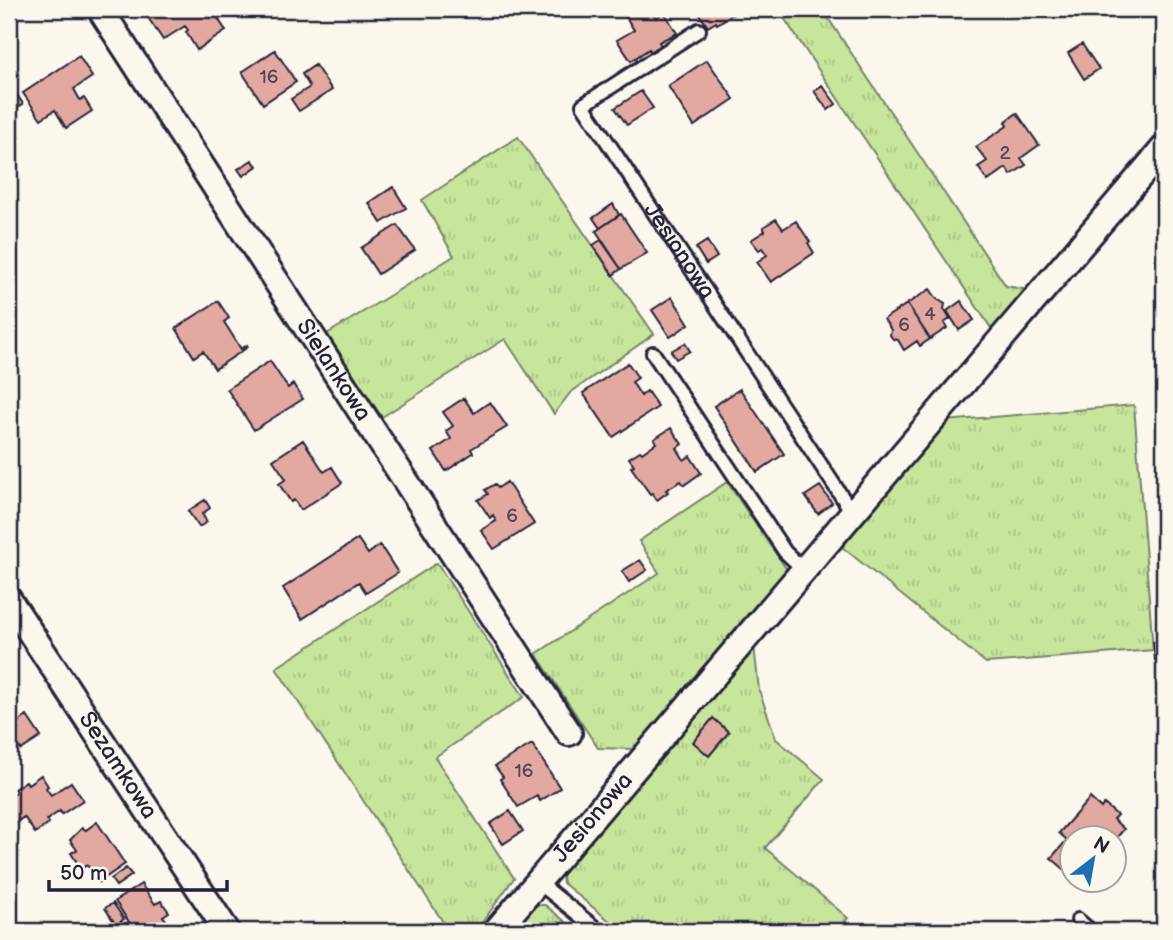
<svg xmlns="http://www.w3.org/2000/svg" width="1173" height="940" font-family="'Balsamiq Sans',sans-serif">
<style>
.grass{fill:url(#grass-tufts);stroke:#75846c;stroke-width:2}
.building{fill:#e3a9a1;stroke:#22223b;stroke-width:2}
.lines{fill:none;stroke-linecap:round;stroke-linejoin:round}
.service-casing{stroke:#22223b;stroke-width:18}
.minor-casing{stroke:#22223b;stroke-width:30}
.service{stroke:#fbf7ec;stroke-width:12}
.minor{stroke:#fbf7ec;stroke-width:24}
.labels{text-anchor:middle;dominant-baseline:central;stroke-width:5;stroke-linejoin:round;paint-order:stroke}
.number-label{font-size:19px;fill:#524454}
.street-label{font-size:23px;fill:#22223b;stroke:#fbf7ec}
</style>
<defs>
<pattern id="grass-tufts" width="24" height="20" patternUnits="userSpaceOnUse" patternTransform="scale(1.75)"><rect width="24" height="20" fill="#c8e59c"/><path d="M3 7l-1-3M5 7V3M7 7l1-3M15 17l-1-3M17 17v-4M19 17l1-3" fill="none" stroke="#acc487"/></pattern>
</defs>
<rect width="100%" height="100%" fill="#fbf7ec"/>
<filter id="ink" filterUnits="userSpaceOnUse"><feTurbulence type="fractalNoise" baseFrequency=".0143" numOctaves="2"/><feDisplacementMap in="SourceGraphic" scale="14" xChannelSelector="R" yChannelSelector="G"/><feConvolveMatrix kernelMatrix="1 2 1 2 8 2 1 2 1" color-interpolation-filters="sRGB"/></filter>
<g filter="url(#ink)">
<path class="grass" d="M778 9H822L1006 286 1028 290 993 331Z
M518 137 654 334 570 393 554 414 505 339 382 417 327 334 454 256 422 200Z
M1134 405 1153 650 986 663 837 543 945 421Z
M727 482 787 570 634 749 598 748 536 654 659 573 639 541Z
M437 563 524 697 435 757 514 878 476 931H449L276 668Z
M754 645 759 690 776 739 824 779 765 848 848 918 837 931H622L563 883 561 869Z
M531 905H545L577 931H538L521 917Z"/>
<path class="building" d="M152 9H212L226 31 197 50 186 32 188 30 185 26 163 40 145 13Z
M621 9H650L656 18 664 12 677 33 659 42 662 47 652 54 649 49 631 61 617 40 634 30Z
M696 9H741L717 24 716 22 708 27Z
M1082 44 1099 69 1084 79 1068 53Z
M275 50 296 82 263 104 242 72Z
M79 56 92 77 74 89 80 100 84 98 92 111 66 128 55 110 41 119 23 93Z
M707 60 734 99 694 126 668 86Z
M315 65 332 90 299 111 291 99 310 87 302 74Z
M10 84 23 104 12 111 9 106Z
M822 85 836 104 828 110 814 91Z
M641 91 653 108 627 125 615 108Z
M1017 113 1039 145 1021 158 1026 165 1011 175 1006 168 988 181 978 167 987 161 976 147 1007 126 1005 122Z
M252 160 257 166 243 176 238 169Z
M393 187 406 208 381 223 369 203Z
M613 204 619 215 600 228 593 218Z
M621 214 647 253 621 269 596 231Z
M776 219 783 229 796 221 810 242 808 243 814 253 771 282 757 262 767 255 762 248 759 250 751 240 765 231 763 227Z
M397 225 415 250 378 274 361 248Z
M601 240 621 269 613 275 593 245Z
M707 241 717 257 706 264 696 248Z
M930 289 937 299 945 304 944 309 950 319 944 323 947 328 930 339 907 304Z
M672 297 689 324 670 337 652 310Z
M218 301 229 318 224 322 231 333 241 349 247 345 248 347 215 369 203 351 194 357 176 328Z
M961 301 974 320 959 330 947 311Z
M907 304 930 339 920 346 917 341 904 350 898 340 893 339 890 335 891 330 884 319Z
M685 343 690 351 676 359 671 351Z
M270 361 288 388 293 384 303 399 254 430 227 389Z
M628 363 638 378 632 382 641 396 647 391 658 407 613 437 583 393Z
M740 389 784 454 757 472 714 406Z
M464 398 474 413 490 402 507 427 471 449 473 453 446 471 433 451 451 439 446 431 453 426 443 412Z
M671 428 682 444 677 448 684 460 690 456 701 473 684 485 681 481 666 490 668 492 657 500 652 493 650 494 631 467 634 465 629 458 640 451 642 453 656 443 654 439Z
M303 440 324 472 332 467 342 483 301 510 294 500 291 502 279 484 286 479 273 460Z
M507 482 534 524 494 549 481 530 496 521 493 515 490 518 478 500 488 494 485 490 495 484 498 488Z
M820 486 832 503 818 514 805 496Z
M205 500 210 508 202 514 207 522 199 527 188 511Z
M358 539 368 554 380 545 398 573 366 593 359 582 302 619 283 588Z
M640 560 647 570 629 582 622 571Z
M1164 641V660H1155L1153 642Z
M27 716 41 737 21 750 20 748 9 755V720L12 726Z
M713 718 729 732 709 756 693 742Z
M532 744 560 788 540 801 537 796 518 807 500 779 503 777 495 766Z
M41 775 48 786 46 788 51 795 71 782 83 800 62 814 60 811 47 820 49 823 35 833 24 817 15 823 9 814V797L16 792 14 789 26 781 28 784Z
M1090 798 1101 808 1104 804 1117 815 1113 819 1124 829 1114 841V838H1072L1070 874 1051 858 1067 840 1059 833Z
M510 811 523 831 503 844 490 824Z
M97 822 125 864 99 882 87 865 81 869 71 853 77 850 70 840 82 828 86 830Z
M126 868 132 875 116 886 111 879Z
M141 884 155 904 161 901 169 912 163 916 174 931H119L118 929 129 922 115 901Z
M113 903 124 919 116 925 105 908Z"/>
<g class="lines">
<defs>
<g id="service">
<path id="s1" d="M699 30 583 105 852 512"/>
<path d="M653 353 785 552 803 569"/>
<path d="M538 882 599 931"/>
<path d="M1078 920 1091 931"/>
</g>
<g id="minor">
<path id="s2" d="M100 9 569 733"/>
<path id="s3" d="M9 600 227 931"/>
<path id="s4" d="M496 931 1164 148"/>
</g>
</defs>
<use href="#service" class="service-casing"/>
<use href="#minor" class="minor-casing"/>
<use href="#service" class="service"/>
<use href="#minor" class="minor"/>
</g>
</g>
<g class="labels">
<g class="number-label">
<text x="269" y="77">16</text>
<text x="1005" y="153">2</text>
<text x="930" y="314">4</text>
<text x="904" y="325">6</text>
<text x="512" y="516">6</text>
<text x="524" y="771">16</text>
</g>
<g class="street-label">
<text stroke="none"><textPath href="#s1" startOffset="313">Jesionowa</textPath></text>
<text stroke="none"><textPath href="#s2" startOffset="430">Sielankowa</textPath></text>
<text stroke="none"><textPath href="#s3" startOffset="198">Sezamkowa</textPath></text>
<text stroke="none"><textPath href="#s4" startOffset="149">Jesionowa</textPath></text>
</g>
</g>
<rect width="1173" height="940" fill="none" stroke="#fbf7ec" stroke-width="35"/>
<rect x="18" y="18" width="1138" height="905" fill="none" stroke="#22223b" stroke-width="2.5" filter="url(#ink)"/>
<g transform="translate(1093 859) rotate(31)"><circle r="33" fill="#fbf7ec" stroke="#a4a2a5" stroke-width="2"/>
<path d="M0-5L12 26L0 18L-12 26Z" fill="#1f6fb2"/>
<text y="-10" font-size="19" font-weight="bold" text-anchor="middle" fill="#22223b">N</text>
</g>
<path d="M49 880v10h178v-10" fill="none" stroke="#22223b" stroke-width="3.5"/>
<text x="60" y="880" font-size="21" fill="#22223b" stroke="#fbf7ec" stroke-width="5" paint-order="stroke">50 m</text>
</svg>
